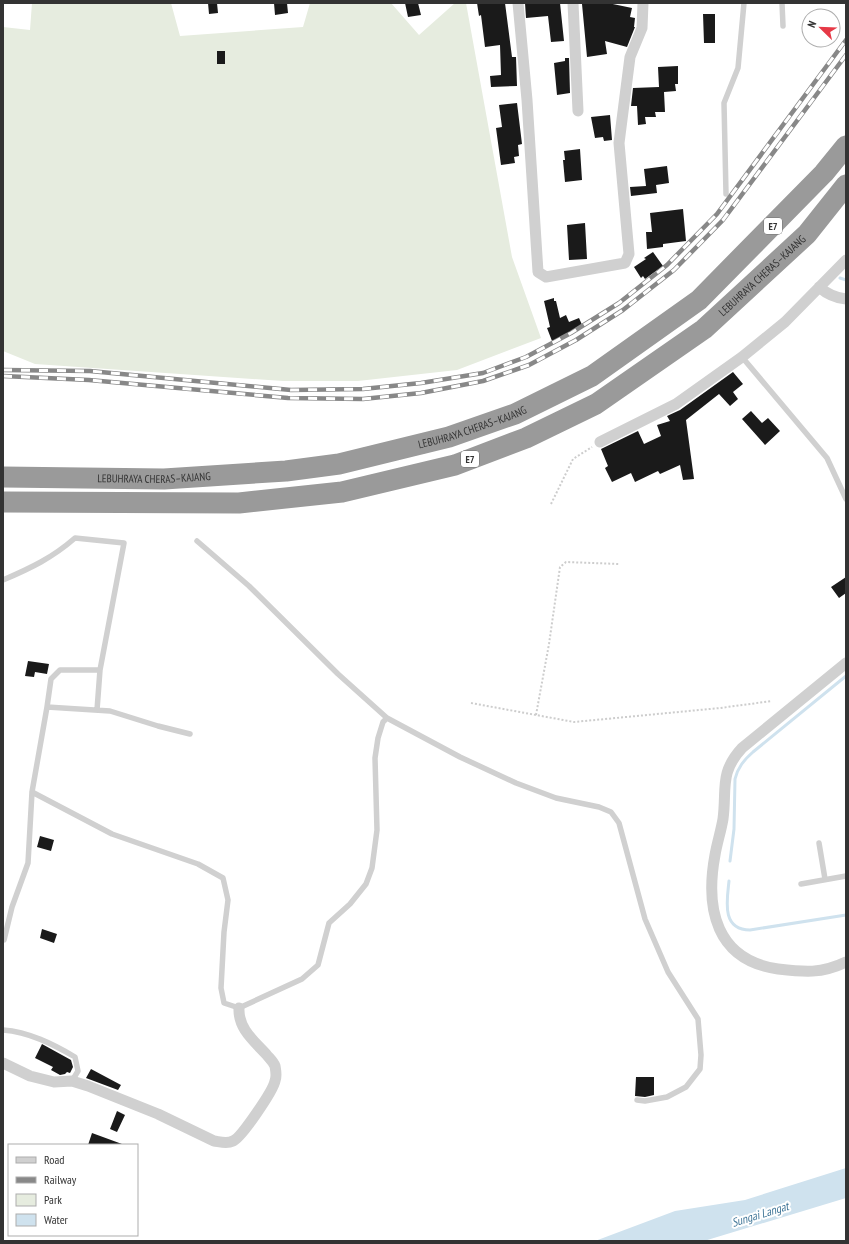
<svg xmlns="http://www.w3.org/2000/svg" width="849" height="1244" font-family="'PT Sans Narrow',sans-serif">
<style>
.green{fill:#e6ecdf}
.water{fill:#cfe2ee}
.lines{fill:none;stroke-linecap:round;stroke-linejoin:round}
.stream{stroke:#cfe2ee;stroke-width:3}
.building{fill:#1a1a1a}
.path{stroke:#cdcdcd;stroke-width:2;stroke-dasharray:2 2;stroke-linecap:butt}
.lane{stroke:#d0d0d0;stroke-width:5.5}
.street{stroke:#d0d0d0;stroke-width:11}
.highway{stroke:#9a9a9a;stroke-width:21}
.rail-casing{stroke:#888;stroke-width:4.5}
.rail{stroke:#fff;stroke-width:3;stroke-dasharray:9;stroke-linecap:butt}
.labels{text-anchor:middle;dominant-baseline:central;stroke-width:4;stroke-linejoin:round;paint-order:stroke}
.shield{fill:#fff;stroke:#707070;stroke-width:1}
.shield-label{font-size:10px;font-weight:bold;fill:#333}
.street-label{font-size:11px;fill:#333;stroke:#fff}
.water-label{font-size:12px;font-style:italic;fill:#3f7597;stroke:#fff}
</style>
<rect width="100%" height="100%" fill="#fff"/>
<path class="green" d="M32 3H171L180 36 303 27 310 3H391L419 35 455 3H466L512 257 541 338 457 370 358 381H283L35 364 3 351V27L30 30Z"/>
<path class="water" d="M846 1168V1198L704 1241H595L675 1211 745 1200Z"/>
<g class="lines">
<path class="stream" d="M840 278 846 280
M730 861 734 829 735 779C738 767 744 760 753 752L846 676
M729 881C727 900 721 930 750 930L846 915"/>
</g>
<path class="building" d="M208 3H217L218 13 209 14Z
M274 3H287L288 13 275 15Z
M405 3H418L421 15 408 17Z
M477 3H505L512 57H516L517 86 491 87 490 76 501 75 500 45 485 47 481 15 479 16Z
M525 3H560L564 41 551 42 548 16 526 18Z
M608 3 632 8 630 17 635 18 634 27H635L627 47 605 41 607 54 587 57 582 4Z
M703 14H715V43H704Z
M217 51H225V64H217Z
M565 58H569L570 93 557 95 554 63 565 61Z
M678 66V84H675L676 91 664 92 665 112H655L656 117H645L646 124 638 125 637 106H631L633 88 659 87 658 67Z
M517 103 522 144 518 145 519 156 514 157 515 163 501 165 496 128 502 127 499 105Z
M610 115 612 140 604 141 603 137 595 138 591 117Z
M580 149 582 180 565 182 563 160H565L564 151Z
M667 166 669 183 656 185 657 193 631 196 630 187 646 186 644 169Z
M683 209 686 241 663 244V247L647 249 646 232H652L650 213Z
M585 223 587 259 569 260 567 225Z
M653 252 663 266 645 279 643 276 641 278 634 267 646 259 644 258Z
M554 298V301H556L560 318 566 315 569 322 579 318 583 327 552 341 547 328 550 327 544 301Z
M733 372 743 384 733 392 738 399 730 406 719 394 686 420 694 479 683 480 680 465 660 474 658 471 635 482 631 473 612 482 605 468 608 466 601 449 638 431 644 444 661 436 657 425 670 421 667 416 680 410Z
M751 411 762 423 768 418 780 431 765 445 742 419Z
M846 577V593L839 598 831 587Z
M28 661 49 664 47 674 35 672 34 677 25 676Z
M40 836 54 840 51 851 37 847Z
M42 929 57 934 54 943 40 938Z
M42 1044 71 1060 73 1067 70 1073 67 1072 65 1074 60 1075 51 1070 53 1067 35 1058Z
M91 1069 121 1085 118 1090 86 1078Z
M636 1077H654V1095L645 1097 635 1096Z
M117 1111 125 1115 117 1132 110 1129Z
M92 1133 122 1144 121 1145H88Z"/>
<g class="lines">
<path class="path" d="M551 504 573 459 592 447
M471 703 574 722 720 708 772 701
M536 715 549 644 560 567 566 562 619 564"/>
<path class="lane" d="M782 3 783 26
M726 194 724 103 738 68 744 3
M742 357 827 458 846 499
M3 580C31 568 52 558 75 538L124 543 100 670 97 710
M47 707 51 679 60 670H100
M387 718 460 757 516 783 556 798 599 807 611 812 619 823 645 919 668 972 698 1019 701 1055 700 1069 686 1087 667 1097 645 1101 637 1100
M32 792 112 834 198 864 223 878 228 900 224 932 221 988 224 1003 239 1008 302 979 318 965 329 923 350 904 366 884 372 868 377 830 375 758 378 738 383 722 387 718 338 674 249 586 197 541
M819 843 825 879
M801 884 846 876
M3 940H4L12 907 28 863 32 792 47 707 110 711 158 726 190 734
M3 1030C29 1032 53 1044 75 1057L78 1071 72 1081"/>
<path class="street" d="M518 3 527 100 538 272 546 277 625 263 629 254 619 143 630 57 642 28 643 3
M573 3 578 111
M819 287C827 294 835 298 846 299
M600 442 676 404 742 357 785 322 846 260
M846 663 742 748C719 773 727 789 723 819 721 831 717 843 715 855 705 909 716 960 778 969 804 972 821 974 846 962
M3 1063 30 1076 54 1082 72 1081 88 1086 158 1114 214 1141C221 1142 227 1144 233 1141 241 1138 273 1091 275 1081 277 1076 276 1072 275 1066 273 1061 269 1058 266 1054 253 1040 238 1028 239 1008"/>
<g class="highway">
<path id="s1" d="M3 477 164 479 286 471 339 464 449 437 515 414 592 376 699 300 824 173 846 146"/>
<path id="s2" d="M3 502 239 503 342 492 455 465 526 438 596 404 704 329 807 234 846 185"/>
</g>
<defs>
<path id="rail" d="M3 370 90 371 291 390 363 389 421 383 483 373 526 357 571 333 619 303 667 265 717 214 846 40
M3 376 89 380 288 398 363 399 421 393 483 381 529 365 576 340 623 310 674 270 723 220 846 55"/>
</defs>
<use href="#rail" class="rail-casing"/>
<use href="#rail" class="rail"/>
</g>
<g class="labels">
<g class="shield">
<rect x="764" y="218" width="18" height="16" rx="3"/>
<rect x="461" y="451" width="18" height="16" rx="3"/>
</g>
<g class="shield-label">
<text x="773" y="226">E7</text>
<text x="470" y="459">E7</text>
</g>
<g class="street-label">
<text stroke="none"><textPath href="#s2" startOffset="820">LEBUHRAYA CHERAS–KAJANG</textPath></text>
<text stroke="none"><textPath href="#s1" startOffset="475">LEBUHRAYA CHERAS–KAJANG</textPath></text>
<text stroke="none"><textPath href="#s1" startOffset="151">LEBUHRAYA CHERAS–KAJANG</textPath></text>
</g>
<g class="water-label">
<text transform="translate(760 1214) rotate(-17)">Sungai Langat</text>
</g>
</g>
<rect width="849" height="1244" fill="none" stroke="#333333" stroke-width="8"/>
<rect x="8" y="1144" width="130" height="92" fill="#ffffff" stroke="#adadad"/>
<rect x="16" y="1157" width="20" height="6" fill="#d0d0d0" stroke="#adadad"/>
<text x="44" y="1164" font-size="12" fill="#333333">Road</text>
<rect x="16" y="1177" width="20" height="6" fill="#888888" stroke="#adadad"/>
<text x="44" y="1184" font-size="12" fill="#333333">Railway</text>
<rect x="16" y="1194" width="20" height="12" fill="#e6ecdf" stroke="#adadad"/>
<text x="44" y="1204" font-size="12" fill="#333333">Park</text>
<rect x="16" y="1214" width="20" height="12" fill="#cfe2ee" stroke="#adadad"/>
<text x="44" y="1224" font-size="12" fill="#333333">Water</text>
<g transform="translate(821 28) rotate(293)"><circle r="19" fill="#ffffff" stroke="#adadad"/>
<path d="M0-3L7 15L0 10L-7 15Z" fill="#e63946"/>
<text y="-6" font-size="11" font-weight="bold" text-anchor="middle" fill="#333333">N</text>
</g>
</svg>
